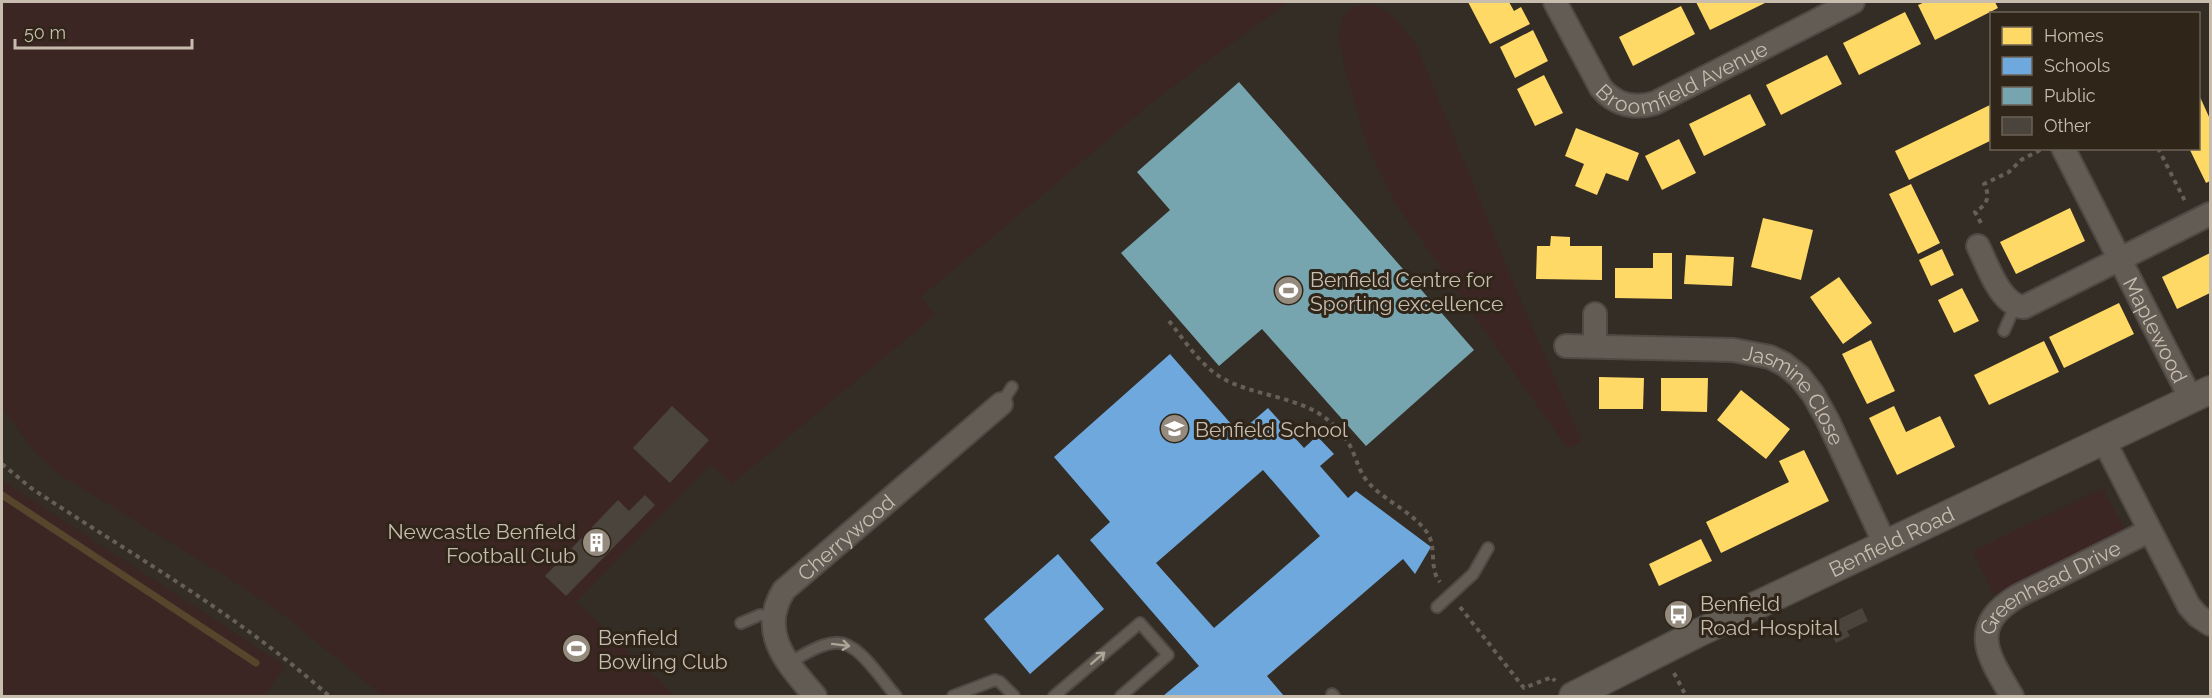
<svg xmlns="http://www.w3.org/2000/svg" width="2212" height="698" font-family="Raleway,sans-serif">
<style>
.green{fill:#3c2623}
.homes{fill:#ffd966}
.schools{fill:#6fa8dc;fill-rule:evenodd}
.public{fill:#76a5af}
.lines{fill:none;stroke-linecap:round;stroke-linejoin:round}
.stream{stroke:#58452c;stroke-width:7}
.building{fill:#4a443d}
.service-casing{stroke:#4f4943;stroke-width:14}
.minor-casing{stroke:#4f4943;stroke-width:26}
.tertiary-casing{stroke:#4f4943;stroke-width:30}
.path{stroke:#665f58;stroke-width:4;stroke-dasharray:4.5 4.5;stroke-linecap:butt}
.service{stroke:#625c55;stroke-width:10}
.minor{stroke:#625c55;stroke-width:22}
.tertiary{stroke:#625c55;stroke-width:27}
.oneway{stroke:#aea498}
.labels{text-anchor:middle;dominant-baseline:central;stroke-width:6;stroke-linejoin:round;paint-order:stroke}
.street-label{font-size:21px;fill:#c7bcae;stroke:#2f2519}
.poi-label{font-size:21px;fill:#c7bcae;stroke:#2f2519;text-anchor:start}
</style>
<rect width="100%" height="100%" fill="#342d25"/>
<path class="green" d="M2 2H1288L1156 99 921 297 935 315 732 484 711 464 576 602 675 696H383L286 617 227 577 57 473 34 451 2 408Z
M1374 4 1395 18 1416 45 1525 311 1582 442 1567 448 1394 201 1367 144 1346 73 1339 39 1342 16 1353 7Z
M2 480 285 666 264 696H2Z
M2103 488 2125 530 1994 595 1973 551Z"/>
<path class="homes" d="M1468 2H1509L1514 11 1521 7 1530 24 1490 44Z
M1696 2H1767L1710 30Z
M1925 2H1995L1998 8 1935 40 1918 5Z
M1681 6 1695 34 1633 66 1619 37Z
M1905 12 1921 44 1859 75 1843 43Z
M1533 30 1548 61 1515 78 1500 47Z
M1827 55 1842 84 1781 115 1766 85Z
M1544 75 1563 113 1535 126 1517 89Z
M1750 94 1766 125 1704 156 1689 124Z
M2200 97 2210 119V181L2206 183 2189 148H2198V98Z
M1992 104V140L1909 180 1895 151Z
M1576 128 1639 153 1628 181 1606 173 1597 195 1575 186 1584 164 1565 156Z
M1679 139 1696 173 1662 190 1645 156Z
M1911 184 1940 243 1918 254 1889 194Z
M2070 208 2085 241 2016 274 2000 242Z
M1763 218 1813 230 1801 280 1751 267Z
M1551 236 1570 237V246H1602V280L1536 279 1537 246H1550Z
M1942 249 1954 275 1931 286 1919 260Z
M1653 253H1672V299L1615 298V268H1653Z
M2210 253V293L2177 309 2162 277Z
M1686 255 1734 257 1732 286 1684 284Z
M1839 277 1872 323 1843 344 1810 297Z
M1962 288 1979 321 1954 333 1938 300Z
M2119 303 2134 334 2064 368 2049 337Z
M1871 340 1895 391 1867 404 1842 354Z
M2044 341 2059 372 1989 405 1974 375Z
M1599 377 1644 378 1643 409H1599Z
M1661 378H1708L1707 412 1661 411Z
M1741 390 1790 429 1766 459 1717 420Z
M1894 406 1906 432 1940 416 1955 447 1897 475 1869 418Z
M1804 450 1829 501 1721 553 1706 522 1789 482 1779 461Z
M1701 539 1712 561 1659 586 1649 564Z"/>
<path class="schools" d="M1170 354 1239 433 1268 408 1304 448 1317 436 1334 454 1320 466 1348 498 1356 491 1431 547 1415 574 1403 559 1267 676 1284 696H1163L1199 666 1090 540 1110 522 1054 457ZM1263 470 1320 536 1214 628 1156 563Z
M1058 554 1104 609 1030 674 984 619Z"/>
<path class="public" d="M1239 82 1474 350 1366 446 1262 329 1219 366 1121 253 1170 210 1137 172Z"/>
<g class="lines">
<path class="stream" d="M2 495 256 663"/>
</g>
<path class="building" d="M672 406 709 440 670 483 633 448Z
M645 495 655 505 566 596 545 576 618 500 629 511Z
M1862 608 1868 621 1847 631 1850 636 1836 643 1827 625Z"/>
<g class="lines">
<defs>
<path id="service" d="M2004 331 2015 306
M1001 404 1012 387
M1437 607 1473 574 1488 548
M741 623 760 615 774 616
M788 663C802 656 819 644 835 643 858 640 882 681 896 696
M1332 694 1334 696
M953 696 995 680 1000 682 1014 696
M1054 696 1140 623 1168 655 1121 696"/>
<g id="minor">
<path id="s1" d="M1555 2 1601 88C1615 105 1635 109 1655 103L1853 2"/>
<path id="s2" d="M2063 148 2191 399"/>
<path d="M1978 246C1988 266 2000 305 2024 307L2210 214"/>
<path d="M1595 314V346"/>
<path id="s3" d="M1566 346 1733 350 1770 357 1784 364 1799 376 1813 394 1827 419 1885 544"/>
<path d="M2104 441 2189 606 2198 616 2210 624"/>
<path id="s4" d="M815 696C788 664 757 633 784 590L1001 404"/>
<path id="s5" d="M2012 696C1988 656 1967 626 2018 596L2149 531"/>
</g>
<g id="tertiary">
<path id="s6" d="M1573 696 1696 634 2210 390"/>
</g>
</defs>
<use href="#service" class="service-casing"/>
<use href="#minor" class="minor-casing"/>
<use href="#tertiary" class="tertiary-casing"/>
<path class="path" d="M2158 148 2186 203
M1981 223 1975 212C1987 205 1991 197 1984 184L2009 172 2021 160 2042 149
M1169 321C1185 341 1200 365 1222 378 1253 396 1299 396 1328 420 1336 427 1344 435 1349 444 1356 456 1358 470 1367 481 1384 501 1410 510 1426 531 1438 546 1428 568 1440 582
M2 464 31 488C132 555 239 615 329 696
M1460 607 1524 688 1552 677 1555 681
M1674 673 1686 696"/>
<use href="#service" class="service"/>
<use href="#minor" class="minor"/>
<use href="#tertiary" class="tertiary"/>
</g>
<defs><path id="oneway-shaft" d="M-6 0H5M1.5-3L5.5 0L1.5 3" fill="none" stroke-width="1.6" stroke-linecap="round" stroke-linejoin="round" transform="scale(1.5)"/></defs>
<g class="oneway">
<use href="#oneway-shaft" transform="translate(841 645) rotate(7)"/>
<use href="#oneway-shaft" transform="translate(1098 658) rotate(-41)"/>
</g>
<defs>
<symbol id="stadium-disc" viewBox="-11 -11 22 22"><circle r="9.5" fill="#948a7e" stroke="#2f2519"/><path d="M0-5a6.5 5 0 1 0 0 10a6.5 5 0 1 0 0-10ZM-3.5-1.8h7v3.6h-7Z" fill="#fff"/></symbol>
<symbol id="school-disc" viewBox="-11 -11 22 22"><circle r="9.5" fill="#948a7e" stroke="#2f2519"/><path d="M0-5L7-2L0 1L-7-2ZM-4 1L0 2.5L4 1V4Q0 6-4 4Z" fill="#fff"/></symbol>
<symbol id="building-disc" viewBox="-11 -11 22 22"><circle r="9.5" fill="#948a7e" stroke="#2f2519"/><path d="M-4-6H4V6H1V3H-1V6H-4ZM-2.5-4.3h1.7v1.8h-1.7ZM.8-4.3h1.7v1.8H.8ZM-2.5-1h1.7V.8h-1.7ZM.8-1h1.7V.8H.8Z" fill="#fff"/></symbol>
<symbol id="bus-disc" viewBox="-11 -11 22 22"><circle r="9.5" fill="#948a7e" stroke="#2f2519"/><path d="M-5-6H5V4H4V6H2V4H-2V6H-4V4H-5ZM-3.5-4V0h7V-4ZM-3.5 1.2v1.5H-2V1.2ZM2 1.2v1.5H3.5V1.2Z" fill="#fff"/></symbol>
</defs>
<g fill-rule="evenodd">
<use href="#stadium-disc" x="1272" y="274" width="33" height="33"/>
<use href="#school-disc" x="1158" y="412" width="33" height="33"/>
<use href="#building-disc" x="580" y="526" width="33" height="33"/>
<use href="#bus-disc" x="1662" y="598" width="33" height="33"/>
<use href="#stadium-disc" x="560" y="632" width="33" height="33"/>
</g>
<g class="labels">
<g class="street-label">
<text stroke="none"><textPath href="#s1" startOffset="189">Broomfield Avenue</textPath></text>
<text stroke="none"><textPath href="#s2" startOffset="204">Maplewood</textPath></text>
<text stroke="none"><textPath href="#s3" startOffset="248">Jasmine Close</textPath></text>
<text stroke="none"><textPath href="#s4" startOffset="202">Cherrywood</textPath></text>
<text stroke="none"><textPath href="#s6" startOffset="354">Benfield Road</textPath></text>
<text stroke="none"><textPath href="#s5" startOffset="150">Greenhead Drive</textPath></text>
</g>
<g class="poi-label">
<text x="1310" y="279">Benfield Centre for<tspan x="1310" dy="24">Sporting excellence</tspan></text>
<text x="1195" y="429">Benfield School</text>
<text x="576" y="531" text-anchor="end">Newcastle Benfield<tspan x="576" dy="24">Football Club</tspan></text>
<text x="1700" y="603">Benfield<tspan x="1700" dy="24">Road-Hospital</tspan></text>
<text x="598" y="637">Benfield<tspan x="598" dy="24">Bowling Club</tspan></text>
</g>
</g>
<rect width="2212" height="698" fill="none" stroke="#c7bcae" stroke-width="6"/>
<rect x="1990" y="12" width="210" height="138" fill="#2f2519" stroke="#6c6155" stroke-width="1.5"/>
<rect x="2002" y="27" width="30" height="18" fill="#ffd966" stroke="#6c6155" stroke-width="1.5"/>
<text x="2044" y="42" font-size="18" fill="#c7bcae">Homes</text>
<rect x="2002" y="57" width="30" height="18" fill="#6fa8dc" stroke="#6c6155" stroke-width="1.5"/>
<text x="2044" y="72" font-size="18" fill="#c7bcae">Schools</text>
<rect x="2002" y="87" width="30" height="18" fill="#76a5af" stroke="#6c6155" stroke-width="1.5"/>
<text x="2044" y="102" font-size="18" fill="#c7bcae">Public</text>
<rect x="2002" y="117" width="30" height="18" fill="#4a443d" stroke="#6c6155" stroke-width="1.5"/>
<text x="2044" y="132" font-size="18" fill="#c7bcae">Other</text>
<path d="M15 39v9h177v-9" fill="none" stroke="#c7bcae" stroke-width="3"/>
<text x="24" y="39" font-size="18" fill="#c7bcae" stroke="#2f2519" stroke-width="4.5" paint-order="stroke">50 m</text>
</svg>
